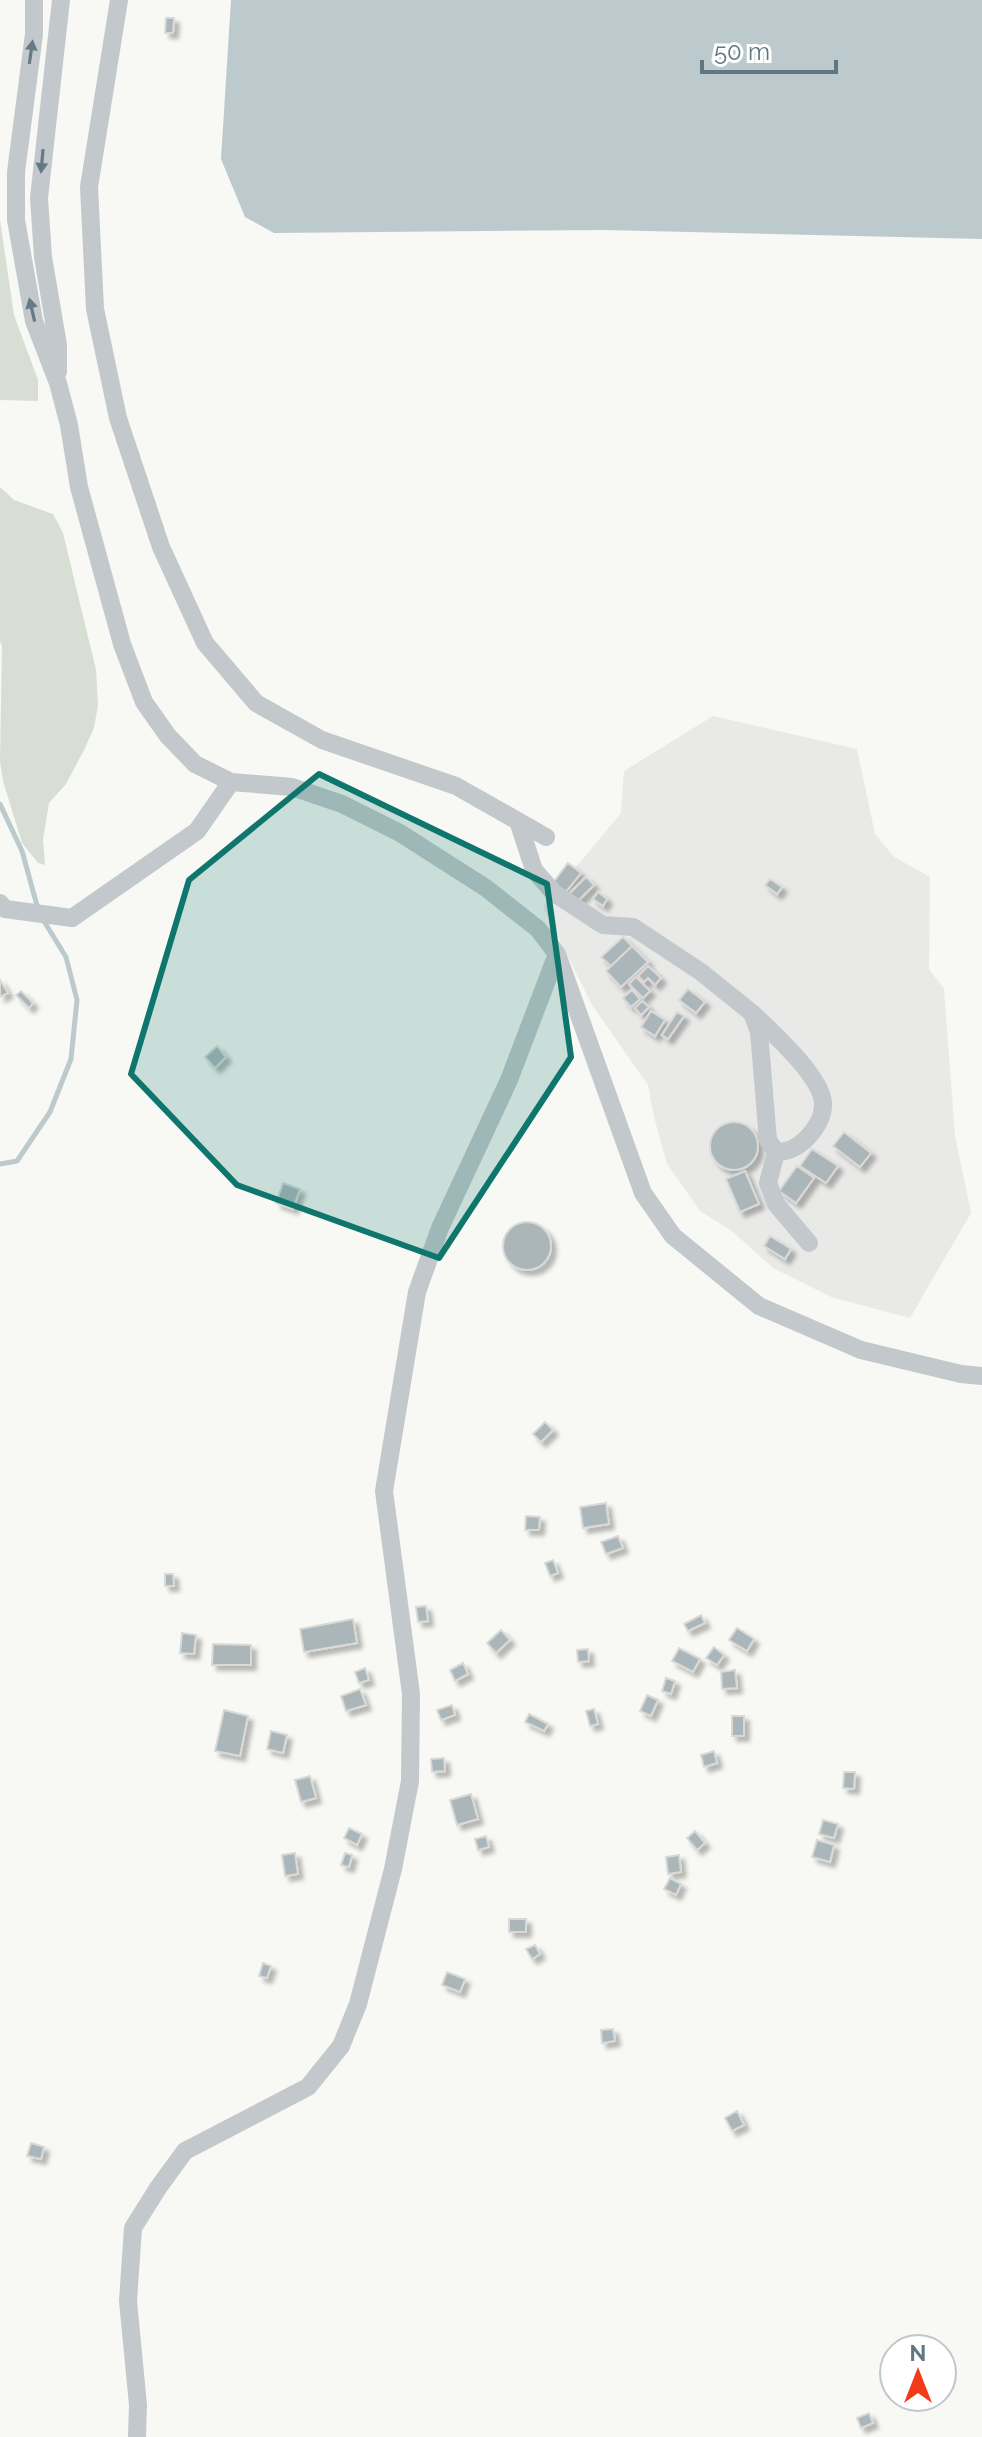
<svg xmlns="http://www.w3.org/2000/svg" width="982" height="2437" font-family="Raleway,sans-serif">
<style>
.built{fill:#e9e9e8}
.green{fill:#d8ded3}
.water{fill:#bccace}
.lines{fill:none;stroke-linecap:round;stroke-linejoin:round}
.stream{stroke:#bccace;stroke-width:5}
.building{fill:#abb6ba;stroke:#d9d9d7;stroke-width:2;filter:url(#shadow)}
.minor{stroke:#c2c8cb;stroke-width:18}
.oneway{fill:#657a86}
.marked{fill:#0f766e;fill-opacity:0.2;stroke:#0f766e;stroke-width:6;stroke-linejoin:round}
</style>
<defs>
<filter id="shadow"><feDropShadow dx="5" dy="5" stdDeviation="2" flood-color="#0004"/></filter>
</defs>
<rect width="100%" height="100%" fill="#f8f8f4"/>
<path class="built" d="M713 716 857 749 875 834 894 857 930 877 929 969 944 989 955 1135 971 1213 910 1318 831 1297 773 1268 732 1231 700 1211 667 1164 654 1117 648 1085 592 1005 543 907 621 813 624 771Z"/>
<path class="green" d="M0 220 14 315 38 380V401L0 400Z
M0 487 14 500 53 514 63 533 96 670 98 705 94 728 84 750 66 784 49 803 43 840 45 865 38 863 22 843 3 781 0 762 2 646 0 641Z"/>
<path class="water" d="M231 0H982V239L604 230 274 233 245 217 221 159Z"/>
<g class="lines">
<path class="stream" d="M0 804 22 851 38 909
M0 1164 17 1161 50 1112 71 1059 77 1000 66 957 42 918"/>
</g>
<path class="building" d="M166 18H174L173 33H165Z
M568 863 581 873 565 893 552 884Z
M586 877 594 885 576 903 568 895Z
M770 879 782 887 777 894 765 885Z
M598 892 607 899 603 906 593 899Z
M623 937 632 946 611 966 601 957Z
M632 946 648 962 621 987 606 971Z
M648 966 661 978 655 985 648 978 644 982 638 976Z
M636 977 650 991 643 998 629 984Z
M0 980 8 993 0 997Z
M688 989 705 1002 696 1013 679 1000Z
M632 990 640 999 631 1007 623 998Z
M21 991 33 1003 29 1008 16 995Z
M642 1001 649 1007 641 1015 635 1008Z
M651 1011 665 1020 655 1036 641 1027Z
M677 1012 684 1016 668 1039 662 1035Z
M217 1046 226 1057 215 1068 205 1057Z
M710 1146a24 24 0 1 1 48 0a24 24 0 1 1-48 0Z
M844 1132 871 1153 860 1167 833 1146Z
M812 1149 838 1166 826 1183 800 1166Z
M797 1166 814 1178 796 1203 779 1191Z
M745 1171 759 1204 740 1212 726 1179Z
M283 1183 300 1189 293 1209 276 1203Z
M503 1246a24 24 0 1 1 48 0a24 24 0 1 1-48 0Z
M770 1236 791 1249 785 1259 764 1246Z
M545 1422 553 1430 541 1442 533 1434Z
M606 1503 609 1524 583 1528 580 1507Z
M526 1516 540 1517 539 1530H525Z
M618 1536 623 1548 606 1554 601 1542Z
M553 1560 558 1573 550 1576 545 1563Z
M165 1574H173L174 1586H165Z
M426 1606 428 1621 418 1622 416 1607Z
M701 1615 705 1623 688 1631 684 1624Z
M353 1619 357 1643 304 1652 300 1629Z
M737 1628 754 1639 747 1651 729 1640Z
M501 1630 510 1640 496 1653 487 1643Z
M182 1633 196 1635 194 1654 180 1653Z
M213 1644 251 1645V1665H212Z
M714 1647 724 1655 717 1665 706 1658Z
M679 1648 700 1659 693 1672 672 1661Z
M588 1649 589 1661 578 1662 577 1650Z
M463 1663 468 1674 455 1681 450 1670Z
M365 1668 369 1680 359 1683 355 1672Z
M735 1670 737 1688 722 1689 721 1672Z
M666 1678 675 1681 671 1694 662 1691Z
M360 1689 366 1705 346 1711 341 1696Z
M647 1695 658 1700 651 1716 640 1711Z
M452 1705 455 1715 441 1720 437 1710Z
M594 1709 598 1724 590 1726 586 1711Z
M224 1710 248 1716 240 1756 215 1751Z
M529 1714 548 1724 544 1731 525 1722Z
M732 1716H744V1736H732Z
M271 1731 287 1735 283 1753 267 1749Z
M714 1751 717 1763 704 1767 701 1755Z
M444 1758 445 1771 432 1772 431 1759Z
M844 1772H855L854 1789 843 1788Z
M310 1776 316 1798 301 1802 295 1780Z
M471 1794 478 1819 457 1825 450 1800Z
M823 1820 838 1824 834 1838 819 1834Z
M349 1828 362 1834 357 1845 344 1838Z
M695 1831 705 1843 697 1850 687 1838Z
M486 1836 489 1847 478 1850 475 1839Z
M817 1840 834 1845 830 1862 812 1857Z
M295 1853 298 1874 285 1876 282 1855Z
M345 1853 352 1855 349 1867 341 1865Z
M679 1855 681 1872 668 1874 666 1857Z
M670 1878 681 1884 676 1895 664 1889Z
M509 1919H526V1932H509Z
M535 1945 540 1954 532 1959 526 1949Z
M263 1963 271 1966 267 1978 259 1976Z
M447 1972 465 1979 460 1992 442 1985Z
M613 2029 615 2041 602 2043 601 2030Z
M737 2111 744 2125 732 2131 725 2118Z
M31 2143 44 2147 41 2159 27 2156Z
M869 2413 873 2423 861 2428 857 2418Z"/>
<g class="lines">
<path class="minor" d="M34 0V34L16 172V220L34 321 58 383 69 425 79 487 122 644 144 702 168 736 195 764 231 782 292 787 342 804 400 833 486 888 538 929 557 954 643 1193 673 1236 759 1306 861 1350 961 1374 982 1376
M119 0 89 187 95 309 118 418 161 547 205 643 256 703 322 740 456 786 546 837
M58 372V345L43 257 39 198 61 0
M518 821 534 870 554 893 603 925 633 927 701 972 752 1013 759 1032 768 1140 776 1152C792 1152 803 1144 813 1131 819 1123 824 1113 823 1102 820 1075 771 1031 752 1013
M0 903 5 909 72 918 197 831 231 782
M776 1152 768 1183 776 1204 809 1243
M137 2437 138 2405 128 2301 133 2228 158 2188 185 2151 308 2087 341 2046 358 2004 393 1869 410 1781 411 1694 384 1491 417 1292 440 1228 509 1080 557 954"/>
</g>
<defs><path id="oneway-solid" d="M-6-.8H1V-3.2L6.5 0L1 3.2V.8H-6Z" transform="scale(2)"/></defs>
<g class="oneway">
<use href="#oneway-solid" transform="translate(31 52) rotate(-82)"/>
<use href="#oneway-solid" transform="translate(42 161) rotate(95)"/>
<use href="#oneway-solid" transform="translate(32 310) rotate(-103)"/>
</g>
<path class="marked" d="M319 774 547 884 571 1057 439 1258 237 1185 131 1074 189 880Z"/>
<g transform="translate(918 2373)"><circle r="38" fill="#ffffff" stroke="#bfc8cd" stroke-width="2"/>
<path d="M0-6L14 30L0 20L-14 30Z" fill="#f33a19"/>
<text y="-12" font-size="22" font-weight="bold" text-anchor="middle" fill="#607682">N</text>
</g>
<path d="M702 60v12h134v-12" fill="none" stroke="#607682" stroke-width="4"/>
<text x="714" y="60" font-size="24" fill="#607682" stroke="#ffffff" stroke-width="6" paint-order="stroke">50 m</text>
</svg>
